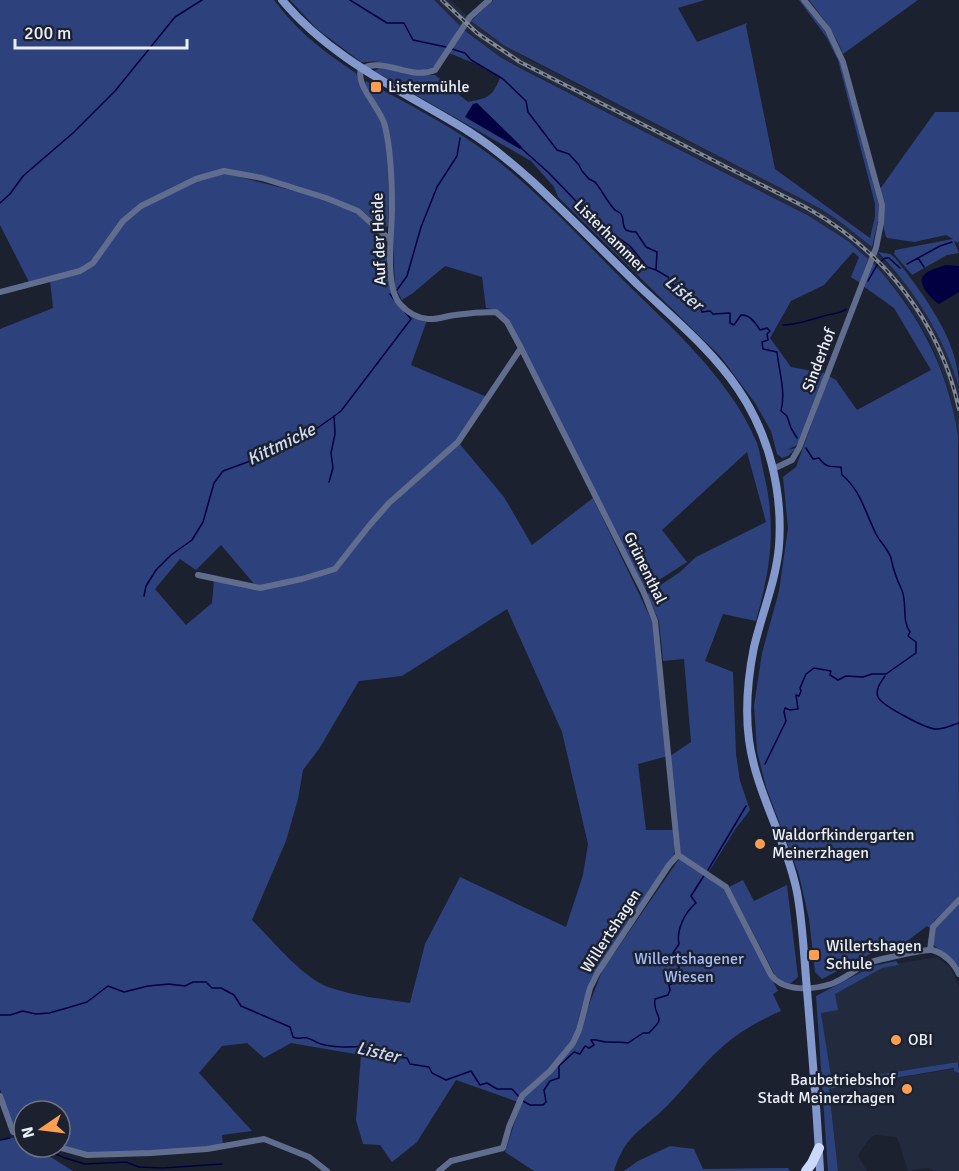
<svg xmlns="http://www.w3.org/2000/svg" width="959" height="1171" font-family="Signika,sans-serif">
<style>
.built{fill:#222a3e}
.green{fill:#2d417c;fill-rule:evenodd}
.water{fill:#030041}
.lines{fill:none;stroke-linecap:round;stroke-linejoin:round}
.stream{stroke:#030041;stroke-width:1.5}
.minor{stroke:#606d8e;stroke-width:6}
.secondary{stroke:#8398cc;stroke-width:8}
.motorway{stroke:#cbd9fa;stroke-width:10}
.rail-casing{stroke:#828793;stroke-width:4}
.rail{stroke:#1c2130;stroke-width:1.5;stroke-dasharray:4.5;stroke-linecap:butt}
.poi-dot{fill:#fc9e52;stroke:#1c2130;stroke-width:2}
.labels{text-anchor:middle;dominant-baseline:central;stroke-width:5;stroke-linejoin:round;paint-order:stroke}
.poi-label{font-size:16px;fill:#ebeff9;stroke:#1c2130;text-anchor:start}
.street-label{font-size:16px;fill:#ebeff9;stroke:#1c2130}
.park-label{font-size:16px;fill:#a5bdfa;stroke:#1c2130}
.water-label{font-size:18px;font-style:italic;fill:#d1daef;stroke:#1c2130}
</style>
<rect width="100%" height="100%" fill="#1c2130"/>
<path class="built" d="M434 0H450L489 35 526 58 821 209 839 221 872 247 910 288 934 325 945 346 959 387V447L950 394 936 356 927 336 904 299 890 282 848 241 809 216 500 57 460 26Z
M937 957 951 968 959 987V1062L832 1082 819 1000 877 967Z
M959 1068V1171H934L928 1168 908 1171 897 1137 875 1135 870 1138 858 1155 867 1171H838L829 1089Z"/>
<path class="green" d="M0 0H274C298 32 323 51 356 73 360 91 373 103 380 119 389 138 390 204 388 226L383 228 360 209 326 196 297 186 222 169 195 177 123 220 93 261 80 270 29 282 0 225Z
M290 0H434L460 26C444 55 440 79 401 69 393 67 386 64 378 62 372 60 367 63 361 62L317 29Z
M493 0H705L678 8 697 42 747 23 746 26 775 169 870 238 875 217V204L838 60 827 38 799 0H802L827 34 840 60 879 206V217L872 247 839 221 821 209 505 46 471 21Z
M809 0H918L843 54C835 33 822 17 809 0Z
M464 30 500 57 520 68 809 216 848 241 868 259 860 283 851 277 859 257 853 252 824 285 791 301 770 338 791 367 824 373 825 376 797 445 787 450 796 448 788 456 782 458 777 454 771 431 755 403 720 356 558 197 554 187 531 161 374 71 382 67 418 75H435L468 102C488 98 492 97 500 78L476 64 449 53Z
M366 81C411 106 458 129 498 161 540 195 578 235 616 273 666 323 730 377 757 443 760 451 761 461 763 470 777 526 771 566 756 621L723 614 705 661 733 672 736 754 740 781 750 810 736 828 708 873 680 855 670 756 691 742 684 659 663 661 659 621 647 594 680 572 696 557 766 522 747 452 662 530 687 562 645 589 498 310 486 308 482 277 445 266 413 293 402 300 395 287 389 138 365 85Z
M935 112H959V243L954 241 959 253 947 255 912 275 894 254 895 250 953 239 946 235 914 242 887 238C882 231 882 200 880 189Z
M224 173 326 199 358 213 373 225 385 242 388 254 389 286 397 305 412 318 427 320 411 365 487 397 457 441 388 502 366 525 334 567 302 578 263 586 255 585 221 545 196 570 180 559 155 589 186 625 212 603 214 580 261 589 298 583 338 569 369 528 391 505 459 443 504 497 532 545 593 498 652 621 668 756 638 764 646 830H673C673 837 675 846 674 853 672 863 660 876 655 884 626 930 578 984 576 1039L602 971 679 859 721 884 728 893 778 991 773 994 781 1011C760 1020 739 1032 722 1047 702 1065 686 1086 668 1105 642 1131 626 1133 614 1171H534L505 1152 521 1103 456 1080 417 1142 392 1162 380 1145 363 1144 356 1120 361 1055 291 1043 264 1058 247 1043 222 1046 199 1073 252 1131 222 1135 223 1145C203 1149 182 1149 162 1151 128 1153 92 1157 60 1146V1111H24V1133C8 1128 5 1103 0 1089V329L53 308 50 281C64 277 82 274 94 264 106 253 112 235 124 222 148 195 190 184 224 173ZM507 609 562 732 588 844 583 875 566 927 460 877 425 944 410 1003C383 999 354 996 328 987 303 978 272 940 252 920L286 841 298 799 303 770 319 749 359 681 402 676Z
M878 252 890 254 896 259C923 294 959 340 959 387 942 334 916 292 878 252Z
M873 263C919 313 948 369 958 436L959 898 934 921 930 928 927 926 906 942 876 951 822 979 815 972 809 919 799 875 766 787 757 751 754 706 762 653 779 591 788 528 783 477 796 467 829 376 836 380 857 410 931 370 894 308 863 286Z
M743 880 754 901 787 885 798 977 790 984 783 982 775 975 729 887Z
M959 904V967C954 959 934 947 933 944 933 939 934 933 934 928Z
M896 961 899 965 882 968 835 994 838 1010 821 1013 832 1082 958 1062 959 1073 954 1071V1068L829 1089 838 1171H828L816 996 873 966Z
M19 1137 24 1140V1147H35L73 1171H0V1139Z
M670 1146 694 1149 703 1169 788 1168 790 1171H624L638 1161Z"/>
<path class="water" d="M477 103 522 147 520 149 465 117 473 104Z
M946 265 959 266V292L939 304C933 301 917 284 923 276 927 270 940 267 946 265Z"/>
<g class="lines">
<path class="stream" d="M350 0 387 23H404L413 40 446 47
M452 49 465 53 471 60 503 79 526 101 528 112 557 150 569 154 579 165 582 171 589 179 595 182C602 190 607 202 615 210 619 213 620 211 622 216 624 221 622 226 626 230 628 231 633 232 636 232L646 247 657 252 656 270 668 277 673 285 698 300 702 312 710 311 713 314 730 313V323L734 325 741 315C749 314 756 323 760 330L767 328 770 331 767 334 768 340 762 342 763 349 777 352C779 372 786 391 781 411L787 416 791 428 797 438
M521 148 549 173 595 221 630 246 647 267 656 270
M0 203 10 194 23 176 73 133 115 91 175 17 202 0
M918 258 924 267
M907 264 940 246 952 242
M868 281 877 265 885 258H889L900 268
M397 290 407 276 421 227 437 187 457 156 460 138
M390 294 395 301
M783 325C799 325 812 319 827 315 834 313 840 314 846 309
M329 482 333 468 331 453 335 434 334 416
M144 596 146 586 156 570 171 555 192 540 203 522 214 483 223 471 256 459 273 449 288 445 294 440 306 436 333 417 341 411 411 319 404 311
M885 676C881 682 875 689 878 697 881 705 926 729 936 729 942 730 952 725 959 723
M765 764 786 721 784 712 785 708 790 710 798 709 796 695 799 696 801 691 800 688 806 674 814 668 831 671 830 675 838 680 846 676 863 677 872 674H886L916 653V642L908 636 910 632C901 620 908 601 901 588 896 578 893 568 891 558 888 549 880 542 876 534 866 514 860 489 842 475L841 467C830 467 825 467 819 458L813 459 806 448
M708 870 746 806
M0 1015H10L23 1011 36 1014 49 1013 67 1008 87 1002 108 986 124 992 148 986 169 984 185 986 193 982H206L212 988H221L234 995 241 1006 290 1027 293 1037C299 1040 301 1037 307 1038 312 1039 317 1043 321 1044 330 1047 352 1048 361 1046 374 1056 390 1057 407 1058L410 1064 429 1067 432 1073 446 1080 471 1071 480 1085 487 1083 497 1089H512L520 1098
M523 1101 530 1105H543L546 1102 544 1090 550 1081 559 1078V1066L574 1052 580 1054 585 1046 589 1048 594 1045 591 1040C598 1039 600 1042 607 1042 614 1042 621 1042 628 1043L643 1033H649C652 1029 659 1024 659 1020 659 1013 653 1011 655 999L668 995 670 990 669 985 675 982 673 974 679 968 677 961 680 955 673 953 679 944C676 930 685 912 696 903L691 896 705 874
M16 1138 24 1141
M0 1140 10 1138
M40 1147 65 1158 85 1164 126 1162 139 1167 163 1168 222 1164"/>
<path class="minor" d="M489 0 470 17 435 70C410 81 384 56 361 69 355 86 381 108 385 126 391 151 392 184 392 209 392 232 384 286 400 304 407 312 417 318 428 319 436 320 446 316 455 315 469 313 482 312 496 312L507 322 521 348 644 593 655 621 678 855
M0 292 80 271 93 263 123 221 141 206 196 179 224 171 262 178 326 198 358 211 390 240
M773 469 792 460 799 448 876 248 881 223 882 205 843 62 828 30 804 0
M198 575 260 588 302 579 335 569 368 527 389 503 458 442 521 348
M678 855 726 887 771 975C784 992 812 990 831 984 845 979 855 969 868 963 877 960 924 949 932 950 944 953 954 963 959 974
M930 950 933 927 959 900
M0 1096 13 1132 24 1136
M58 1147 87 1155 151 1153 207 1149 264 1139 309 1157 327 1171
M439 1171 451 1161 503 1148 509 1127 522 1096 550 1071 573 1043 579 1030 590 988 598 972 669 865 678 855"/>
<path class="secondary" d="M282 0C332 60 403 91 468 131 492 146 513 164 533 182 569 216 604 252 639 286 673 318 712 350 738 389 769 434 783 491 779 546 776 581 762 613 754 647 748 677 745 710 749 740 756 793 786 839 797 892 803 924 804 958 807 990 812 1050 817 1111 820 1171"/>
<path class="motorway" d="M806 1171 812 1163 819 1148"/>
<defs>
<path id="rail" d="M442 0 477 33 520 62 807 208C884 251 940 322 959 409"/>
</defs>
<use href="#rail" class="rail-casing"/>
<use href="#rail" class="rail"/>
</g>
<g class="poi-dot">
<rect x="370" y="81" width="12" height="12" rx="3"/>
<circle cx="760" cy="844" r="6"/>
<rect x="808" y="949" width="12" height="12" rx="3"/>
<circle cx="896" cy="1040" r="6"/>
<circle cx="907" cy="1089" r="6"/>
</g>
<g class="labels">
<g class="poi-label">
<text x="388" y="87">Listermühle</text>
<text x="772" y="835">Waldorfkindergarten<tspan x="772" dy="18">Meinerzhagen</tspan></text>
<text x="826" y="946">Willertshagen<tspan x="826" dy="18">Schule</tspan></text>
<text x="908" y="1040">OBI</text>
<text x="895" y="1080" text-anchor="end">Baubetriebshof<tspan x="895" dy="18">Stadt Meinerzhagen</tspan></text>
</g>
<g class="street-label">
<text transform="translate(610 236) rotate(45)">Listerhammer</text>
<text transform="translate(379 239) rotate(-92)">Auf der Heide</text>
<text transform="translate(819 360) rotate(-69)">Sinderhof</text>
<text transform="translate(645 568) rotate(64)">Grünenthal</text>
<text transform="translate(611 931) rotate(-57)">Willertshagen</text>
</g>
<g class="park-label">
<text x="689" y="959">Willertshagener<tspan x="689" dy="18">Wiesen</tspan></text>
</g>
<g class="water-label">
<text transform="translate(684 293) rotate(40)">Lister</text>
<text transform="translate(281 444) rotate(-26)">Kittmicke</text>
<text transform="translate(378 1052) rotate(13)">Lister</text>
</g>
</g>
<g transform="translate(42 1129) rotate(256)"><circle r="28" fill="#1c2130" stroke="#6f7380" stroke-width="1.5"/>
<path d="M0-4.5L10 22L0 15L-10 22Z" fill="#fc9e52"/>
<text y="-9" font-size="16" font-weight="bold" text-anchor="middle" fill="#ebeff9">N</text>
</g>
<path d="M15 39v9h172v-9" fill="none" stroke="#ebeff9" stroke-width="3"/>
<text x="24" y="39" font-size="18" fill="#ebeff9" stroke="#1c2130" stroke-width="4.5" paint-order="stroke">200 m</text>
</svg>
